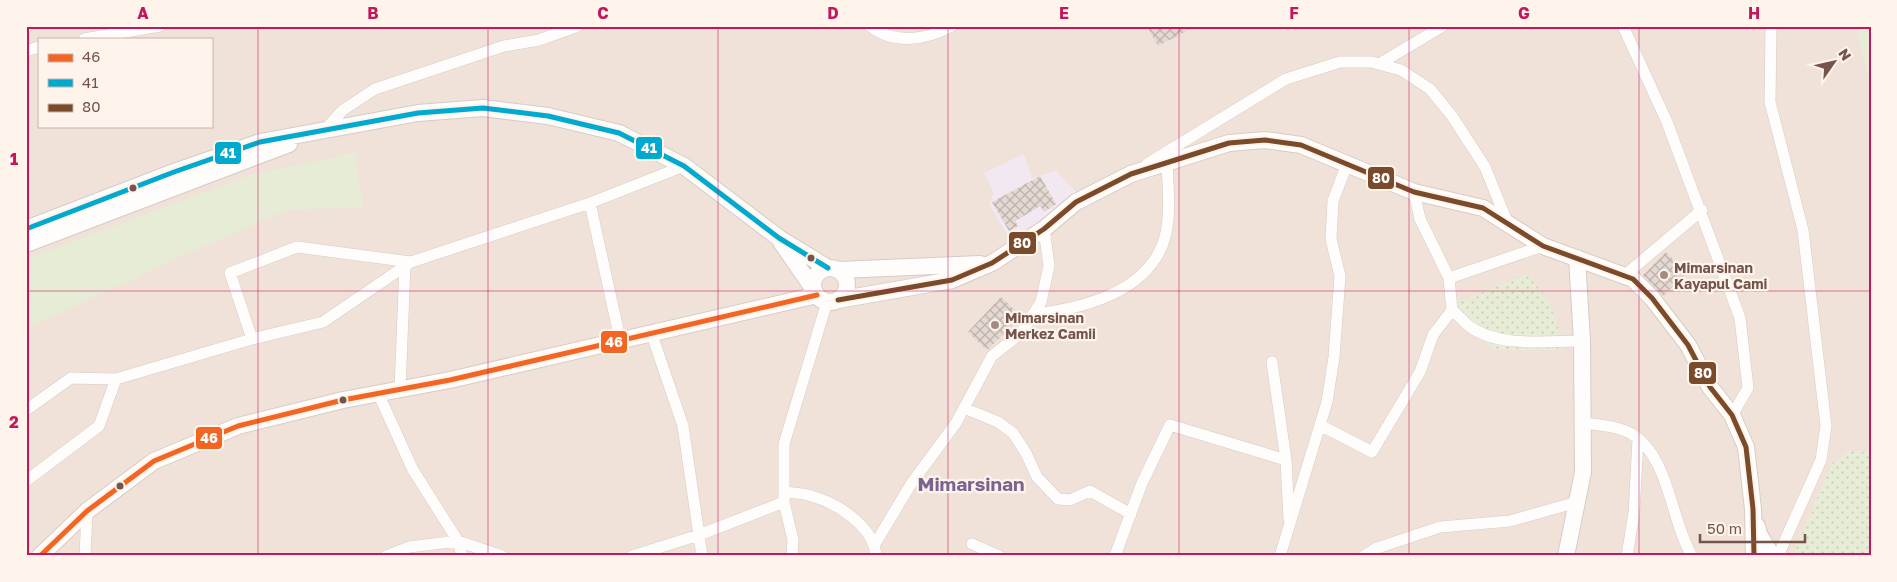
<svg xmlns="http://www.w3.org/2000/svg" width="1897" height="582" font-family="'Golos Text',sans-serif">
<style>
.residential{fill:#f0e2d8;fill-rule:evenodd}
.education{fill:#f2e8f2}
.grass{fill:#e6ecd5}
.park{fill:url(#park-dots)}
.building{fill:url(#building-cross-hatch)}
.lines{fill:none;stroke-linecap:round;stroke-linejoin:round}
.street-casing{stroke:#d6ccc7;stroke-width:12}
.secondary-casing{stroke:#d6ccc6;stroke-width:18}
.street{stroke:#fefdfc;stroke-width:11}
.secondary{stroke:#fefdfc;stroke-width:16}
.bus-1-casing{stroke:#fef4eb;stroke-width:9}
.bus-2-casing{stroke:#fef4eb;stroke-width:9}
.bus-3-casing{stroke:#fef4eb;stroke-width:9}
.bus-1{stroke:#f26522;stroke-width:5}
.bus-2{stroke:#00a9ce;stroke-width:5}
.bus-3{stroke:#7a4b2a;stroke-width:5}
.grid{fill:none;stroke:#c2185b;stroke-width:1;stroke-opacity:0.55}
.bus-dot{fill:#74544b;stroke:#fef4eb;stroke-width:2}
.poi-dot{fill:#a28b83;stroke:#fef4eb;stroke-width:2}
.labels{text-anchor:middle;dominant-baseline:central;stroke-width:4.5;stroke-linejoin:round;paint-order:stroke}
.poi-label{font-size:14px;font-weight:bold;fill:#74544b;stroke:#fef4eb;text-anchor:start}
.district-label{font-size:19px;font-weight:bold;fill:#7a6390;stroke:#fef4eb}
.line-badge{stroke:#fef4eb;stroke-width:2}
.badge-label{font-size:14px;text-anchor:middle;font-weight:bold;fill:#fff}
.neatline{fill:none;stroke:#c2185b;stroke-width:2}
.grid-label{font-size:16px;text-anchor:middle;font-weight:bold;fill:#c2185b}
</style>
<defs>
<pattern id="park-dots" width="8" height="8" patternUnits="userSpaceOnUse" patternTransform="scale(1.25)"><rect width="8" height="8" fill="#e6ecd5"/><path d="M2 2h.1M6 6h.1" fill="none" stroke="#c9ccb8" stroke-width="1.8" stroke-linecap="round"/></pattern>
<pattern id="building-cross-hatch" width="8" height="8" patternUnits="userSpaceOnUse" patternTransform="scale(1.25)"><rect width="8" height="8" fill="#e3d8d2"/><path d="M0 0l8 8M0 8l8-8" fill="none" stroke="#bdb2ac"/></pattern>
</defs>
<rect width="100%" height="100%" fill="#f7f0ea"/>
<path class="residential" d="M26 26H1856L1871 86V556H26ZM39 39H211V126H39Z"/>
<path class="education" d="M1024 154 1032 178 1056 171 1079 195 1010 240 989 204 994 193 984 173Z"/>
<path class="grass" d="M1856 26H1871V86Z
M355 153 363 207 287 210 197 249 26 329V259L251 175Z"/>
<path class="park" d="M1527 274C1551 299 1556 317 1563 350H1494L1460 322 1451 305Z
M1850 451 1871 453V556H1793L1832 463Z"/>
<path class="building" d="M1147 26H1196L1158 46Z
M1040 176 1056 204 1044 212 1040 206 1015 221 1018 226 1009 231 992 202Z
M1666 252 1687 273 1663 296 1643 275Z
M1001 297 1022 317 987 350 968 332Z"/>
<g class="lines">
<defs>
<path id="street" d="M870 26C895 45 926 40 952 26
M1623 26 1667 122 1740 318 1748 388 1732 415
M1771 26 1770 102 1803 230 1826 426 1821 460 1778 556
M84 39 160 26
M26 51 39 47
M1379 64 1443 26
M324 131 343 110 375 89 504 46 539 40 578 26
M1147 164 1286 79 1340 62H1371L1401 70 1430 89 1452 116 1485 167 1508 224
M590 203 620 339
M1624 276 1702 210
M1449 278 1543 246
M1452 310C1458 315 1463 321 1469 326 1498 348 1547 341 1582 341
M1033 314C1082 309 1150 292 1165 237 1171 214 1168 187 1167 164
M651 332 683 426 702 556
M252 339 230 273 297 247 411 262 590 203 684 166
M1272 362 1286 460 1289 519
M400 389 405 266
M378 393 413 470 458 541 462 556
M964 408 998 422 1013 433 1026 453 1037 477 1058 499 1070 500 1090 491 1131 514
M26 410 71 378 116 379
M1584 423C1599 425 1618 426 1632 434 1670 458 1670 519 1692 556
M1320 425 1372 452 1420 372 1433 335 1452 310 1449 278 1420 219 1414 192
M26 481 99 426 116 379 252 339 323 322 411 262
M784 492C793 493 803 493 811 496 838 503 874 527 876 556
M875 544 911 484 956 423 992 356 1021 333 1041 302 1049 266 1044 229
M972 544 999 556
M85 556 87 511
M386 556 409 547 458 541 502 556
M632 556 699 535 784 502
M792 556 793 540 784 502V444L827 302
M1115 556 1142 483 1170 425 1286 460
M1280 556 1327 402 1334 357 1340 276 1331 239 1333 201 1347 164
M1364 556 1377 548 1440 527 1510 521 1577 502
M1627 556 1634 513 1638 439"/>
<path id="secondary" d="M26 229 174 172 260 142 418 113 483 108 548 116 619 133 684 166 779 238 828 268
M781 242 814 290
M26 244 289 144
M813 285a17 17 0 1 1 34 0a17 17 0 1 1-34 0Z
M840 270 980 264
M838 300 952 280 992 263 1044 229 1076 202 1131 174 1229 143 1265 140 1301 145 1414 192 1483 208 1543 246 1633 279 1652 298 1688 345 1710 387 1732 415 1746 447 1753 509 1754 556
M1757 526 1759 534 1772 556
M40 556 87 511 154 461 238 426 343 400 450 380 817 295
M1566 556 1583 472 1582 341 1577 258"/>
</defs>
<use href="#street" class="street-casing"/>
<use href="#secondary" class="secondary-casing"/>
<use href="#street" class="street"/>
<use href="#secondary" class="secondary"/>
<defs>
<path id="bus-1" d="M40 556 87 511 154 461 238 426 343 400 450 380 817 295"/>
<path id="bus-2" d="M26 229 174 172 260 142 418 113 483 108 548 116 619 133 684 166 779 238 828 268"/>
<path id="bus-3" d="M838 300 952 280 992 263 1044 229 1076 202 1131 174 1229 143 1265 140 1301 145 1414 192 1483 208 1543 246 1633 279 1652 298 1688 345 1710 387 1732 415 1746 447 1753 509 1754 556"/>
</defs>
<use href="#bus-1" class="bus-1-casing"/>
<use href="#bus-2" class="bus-2-casing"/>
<use href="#bus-3" class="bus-3-casing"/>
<use href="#bus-1" class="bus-1"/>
<use href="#bus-2" class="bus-2"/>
<use href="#bus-3" class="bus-3"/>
</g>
<path class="grid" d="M258 26V556M488 26V556M718 26V556M948 26V556M1179 26V556M1409 26V556M1639 26V556M26 291H1871"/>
<g class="bus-dot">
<circle cx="133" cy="188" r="4.5"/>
<circle cx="811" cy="258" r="4.5"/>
<circle cx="343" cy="400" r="4.5"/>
<circle cx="120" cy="486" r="4.5"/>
</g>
<g class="poi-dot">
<circle cx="1664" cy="275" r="5"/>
<circle cx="995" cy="325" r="5"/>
</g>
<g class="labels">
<g class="poi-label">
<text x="1674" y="267">Mimarsinan<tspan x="1674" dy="16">Kayapul Cami</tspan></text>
<text x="1005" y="317">Mimarsinan<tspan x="1005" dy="16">Merkez Camii</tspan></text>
</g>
<g class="district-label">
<text x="971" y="483">Mimarsinan</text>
</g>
</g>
<g class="line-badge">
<rect x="635" y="136" width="28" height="24" rx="5" fill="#00a9ce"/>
<rect x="214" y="141" width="28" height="24" rx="5" fill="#00a9ce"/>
<rect x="1367" y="166" width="28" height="24" rx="5" fill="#7a4b2a"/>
<rect x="1008" y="231" width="29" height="24" rx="5" fill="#7a4b2a"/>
<rect x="600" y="330" width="28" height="24" rx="5" fill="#f26522"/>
<rect x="1688" y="361" width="29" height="24" rx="5" fill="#7a4b2a"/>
<rect x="195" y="426" width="28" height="24" rx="5" fill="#f26522"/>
</g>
<g class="badge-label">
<text x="649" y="153">41</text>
<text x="228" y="158">41</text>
<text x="1381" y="183">80</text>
<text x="1022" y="248">80</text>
<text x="614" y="347">46</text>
<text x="1703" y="378">80</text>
<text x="209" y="443">46</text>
</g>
<rect width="1897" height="582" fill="none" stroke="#fef4eb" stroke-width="55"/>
<rect x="38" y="38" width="175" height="90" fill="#fef4eb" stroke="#c7b4ab"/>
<rect x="48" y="54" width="25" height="8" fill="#f26522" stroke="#c7b4ab"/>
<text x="82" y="62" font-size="15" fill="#74544b">46</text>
<rect x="48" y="79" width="25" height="8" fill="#00a9ce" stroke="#c7b4ab"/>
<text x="82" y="88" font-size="15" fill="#74544b">41</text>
<rect x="48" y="104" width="25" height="8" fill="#7a4b2a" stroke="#c7b4ab"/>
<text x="82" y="112" font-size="15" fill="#74544b">80</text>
<g transform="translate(1834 62) rotate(56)" stroke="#fef4eb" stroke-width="4" paint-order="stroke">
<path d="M0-4L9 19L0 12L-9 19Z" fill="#74544b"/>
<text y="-8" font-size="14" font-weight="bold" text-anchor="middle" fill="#74544b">N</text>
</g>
<path d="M1700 534v8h105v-8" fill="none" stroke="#74544b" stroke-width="2.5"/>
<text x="1707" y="534" font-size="15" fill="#74544b" stroke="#fef4eb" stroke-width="4" paint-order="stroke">50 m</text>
<rect x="28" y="28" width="1842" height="526" class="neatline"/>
<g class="grid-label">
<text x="143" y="19">A</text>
<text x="373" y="19">B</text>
<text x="603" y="19">C</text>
<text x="833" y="19">D</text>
<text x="1064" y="19">E</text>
<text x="1294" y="19">F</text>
<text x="1524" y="19">G</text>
<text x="1754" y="19">H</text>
<text x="14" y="165">1</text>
<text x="14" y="428">2</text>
</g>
</svg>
